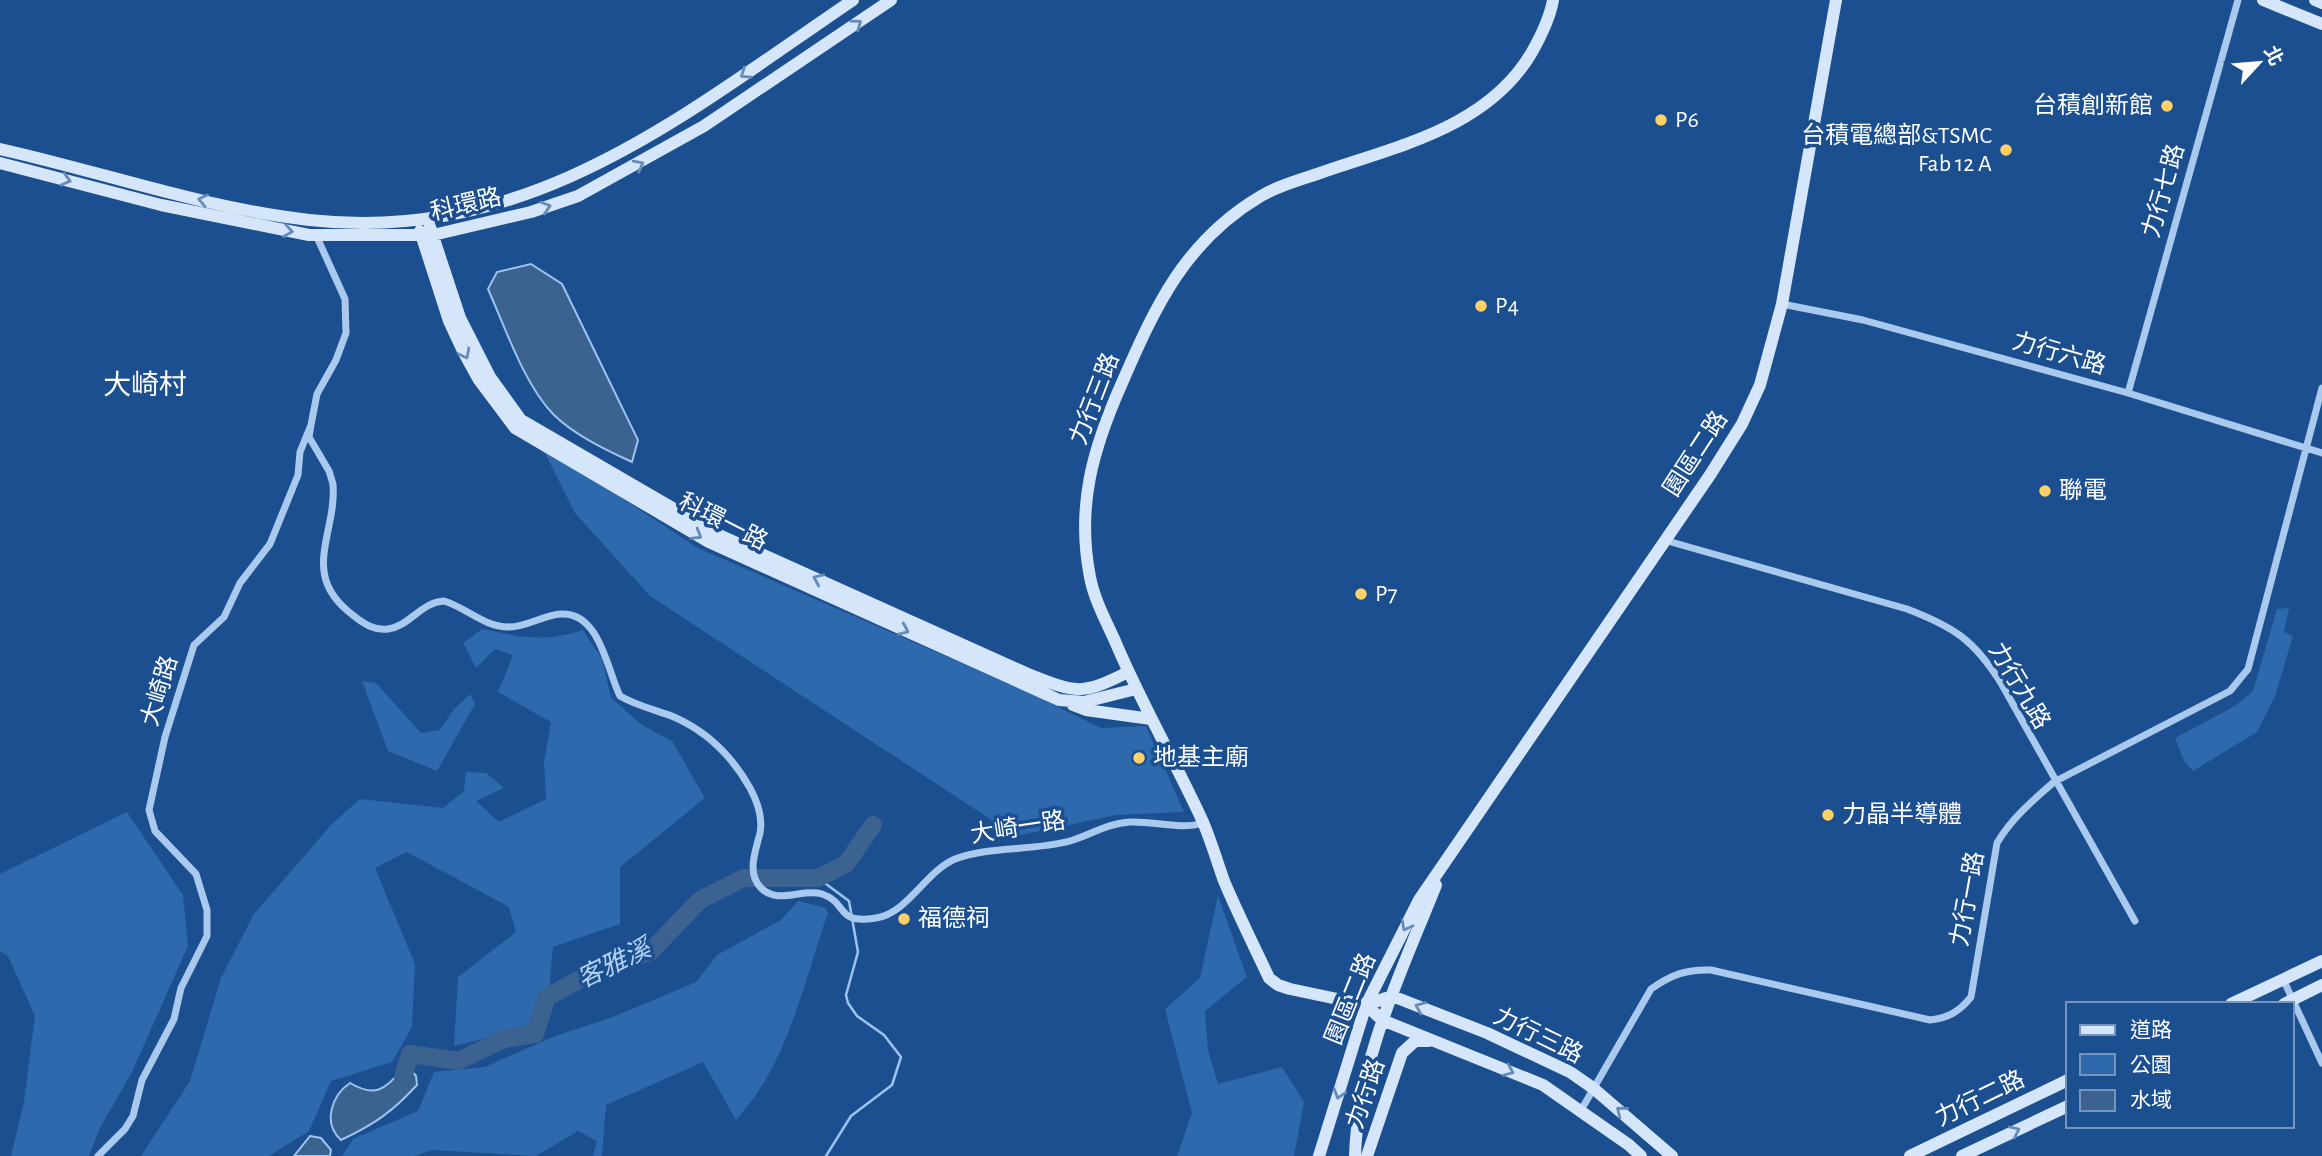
<svg xmlns="http://www.w3.org/2000/svg" width="2322" height="1156" font-family="'Alegreya Sans','Noto Sans TC',sans-serif">
<style>
.green{fill:#2e69ad}
.water{fill:#3c6290;stroke:#9cc4f0;stroke-width:2}
.lines{fill:none;stroke-linecap:round;stroke-linejoin:round}
.stream{stroke:#9cc4f0;stroke-width:2.5}
.river{stroke:#3c6290;stroke-width:18}
.street{stroke:#a9c9ee;stroke-width:7}
.secondary{stroke:#d6e6fa;stroke-width:12}
.oneway{stroke:#668bba}
.poi-dot{fill:#ffd166;stroke:#1b4f8f;stroke-width:2.5}
.labels{text-anchor:middle;dominant-baseline:central;stroke-width:7;stroke-linejoin:round;paint-order:stroke}
.poi-label{font-size:24px;fill:#fff;stroke:#1b4f8f;text-anchor:start}
.street-label{font-size:24px;fill:#fff;stroke:#1b4f8f}
.water-label{font-size:26px;font-style:italic;fill:#b5d3f5;stroke:#1b4f8f}
.quarter-label{font-size:28px;fill:#fff;stroke:#1b4f8f}
</style>
<rect width="100%" height="100%" fill="#1b4f8f"/>
<path class="green" d="M541 445 698 548 1030 693 1101 728 1146 726 1184 812 1116 815 1016 836 650 596 575 513Z
M2289 608 2284 632 2293 636 2275 696 2257 732 2193 771 2184 761 2175 738 2235 706 2253 691 2277 609Z
M482 629C521 637 544 643 583 630L602 659 611 698 642 725 672 741 705 798 620 867V924L553 947 546 1023 454 1046 458 977 516 932 509 907 407 852 375 868 415 964 412 1027 392 1062 331 1081 309 1131 269 1156H141L190 1081 221 978 254 914 332 824 360 799 443 808 464 791 466 772 486 773 504 788 476 801 499 822 546 799 544 762 551 722 498 692 513 655 495 649 476 668 463 643Z
M362 681 376 683 421 733 440 730 454 709 470 694 475 704 437 771 388 751Z
M127 812 183 895 188 946 132 1072 100 1128 89 1156H11L24 1102 35 1016 8 956 0 951V874Z
M1218 896 1247 977 1205 1011 1208 1050 1218 1084 1282 1067 1304 1102 1294 1156H1177L1192 1113 1165 1009 1200 978Z
M798 901 826 908 828 913C803 984 788 1064 736 1120L703 1062 606 1105 602 1156H593L597 1141 578 1131 536 1156 432 1150 415 1156H342L353 1139 418 1111 434 1072 485 1067 555 1036 613 1017 696 982 717 955 781 920Z"/>
<path class="water" d="M531 264 562 284 638 440 632 462C606 450 574 435 553 414 524 384 505 327 488 289L497 272Z
M407 1065 416 1076 417 1085C392 1112 375 1124 341 1140 322 1123 332 1095 350 1083 379 1100 386 1086 407 1065Z
M310 1136 321 1138 331 1150 330 1156H294Z"/>
<g class="lines">
<path class="stream" d="M818 878 849 901 858 952 846 995 848 1003 857 1016 884 1035 901 1057 892 1085 851 1116 826 1156"/>
<path class="river" d="M403 1078 410 1054 458 1061 504 1039 535 1034 547 997 605 966 650 952 700 900 744 878H818L846 864 873 825"/>
<path class="street" d="M1782 304 1863 320 2128 393 2322 453
M2128 393 2238 0
M311 425 309 437 329 471 333 484C337 535 298 575 354 616 364 624 375 631 388 629 410 626 421 602 444 601 467 608 484 627 509 627 527 627 543 615 561 614 600 612 607 670 620 696 637 706 656 710 674 717 708 732 732 756 750 788 757 801 763 818 760 833 756 850 746 873 761 888 778 905 802 888 822 894 849 903 835 925 876 918 908 913 925 872 955 859 988 846 1034 851 1070 841 1090 835 1108 823 1130 822 1154 821 1180 830 1203 823
M1664 540 1907 609C1954 627 1974 640 2001 683L2135 921
M2283 979 2322 1063
M1580 1112 1651 989C1671 975 1686 969 1711 970L1930 1020C1948 1018 1959 1012 1971 997L1997 843C2011 819 2033 800 2054 782L2230 691 2248 669 2322 388
M98 1156 125 1129 133 1116 142 1080 174 1019 181 988 207 936V910L196 874 155 831 149 810 165 737 194 645 224 617 240 583 270 544 298 475 300 452 311 425 317 394 336 360 346 333 345 299 316 235"/>
<path class="secondary" d="M1553 0C1550 18 1541 36 1532 52 1488 128 1397 146 1320 173 1300 180 1279 185 1261 196 1185 241 1156 305 1122 383 1093 448 1076 506 1090 577 1094 599 1106 621 1115 641 1141 703 1175 761 1203 822 1211 841 1217 861 1224 881 1238 914 1254 946 1269 978L1278 985 1290 989 1366 1005 1392 996 1487 1033 1570 1072 1593 1088 1672 1156
M2263 0 2322 24
M2315 0 2322 3
M0 149C103 172 204 208 309 220 530 244 682 116 853 0
M0 163 161 205 309 235H433L531 212 578 196 704 126 891 0
M430 227 460 318 490 377 521 420 719 535 1028 674C1076 693 1081 696 1128 672
M420 231 449 321 463 351 479 380 515 428 709 542 1059 700 1084 702 1136 689
M1073 705 1086 710 1151 719
M2231 1004 2322 961
M2284 1004 2322 985
M1366 1005 1382 1020 1543 1085 1629 1145 1641 1156
M1319 1156 1366 1005 1419 900 1710 475 1742 424 1760 385 1782 304 1836 0
M1355 1156C1358 1060 1401 973 1436 885
M1367 1156 1402 1053 1415 1041H1429
M1910 1156 2068 1080
M1962 1156 2068 1106"/>
</g>
<defs><path id="oneway-chevron" d="M-2-3.5L2.5 0L-2 3.5" fill="none" stroke-width="1.6" stroke-linecap="round" stroke-linejoin="round" transform="scale(1.75)"/></defs>
<g class="oneway">
<use href="#oneway-chevron" transform="translate(857 24) rotate(-36)"/>
<use href="#oneway-chevron" transform="translate(745 74) rotate(146)"/>
<use href="#oneway-chevron" transform="translate(639 165) rotate(-28)"/>
<use href="#oneway-chevron" transform="translate(66 180) rotate(15)"/>
<use href="#oneway-chevron" transform="translate(203 200) rotate(-168)"/>
<use href="#oneway-chevron" transform="translate(546 207) rotate(-18)"/>
<use href="#oneway-chevron" transform="translate(288 231) rotate(10)"/>
<use href="#oneway-chevron" transform="translate(465 354) rotate(63)"/>
<use href="#oneway-chevron" transform="translate(697 535) rotate(31)"/>
<use href="#oneway-chevron" transform="translate(818 579) rotate(-156)"/>
<use href="#oneway-chevron" transform="translate(904 630) rotate(24)"/>
<use href="#oneway-chevron" transform="translate(1406 926) rotate(117)"/>
<use href="#oneway-chevron" transform="translate(1420 1007) rotate(-158)"/>
<use href="#oneway-chevron" transform="translate(1509 1071) rotate(23)"/>
<use href="#oneway-chevron" transform="translate(1339 1094) rotate(107)"/>
<use href="#oneway-chevron" transform="translate(1621 1111) rotate(-141)"/>
<use href="#oneway-chevron" transform="translate(2015 1131) rotate(-25)"/>
</g>
<g class="poi-dot">
<circle cx="2167" cy="106" r="7"/>
<circle cx="1661" cy="120" r="7"/>
<circle cx="2006" cy="150" r="7"/>
<circle cx="1481" cy="306" r="7"/>
<circle cx="2045" cy="491" r="7"/>
<circle cx="1361" cy="594" r="7"/>
<circle cx="1139" cy="758" r="7"/>
<circle cx="1828" cy="815" r="7"/>
<circle cx="904" cy="919" r="7"/>
</g>
<g class="labels">
<g class="poi-label">
<text x="2153" y="106" text-anchor="end">台積創新館</text>
<text x="1675" y="120">P6</text>
<text x="1992" y="136" text-anchor="end">台積電總部&amp;TSMC<tspan x="1992" dy="28">Fab 12 A</tspan></text>
<text x="1495" y="306">P4</text>
<text x="2059" y="491">聯電</text>
<text x="1375" y="594">P7</text>
<text x="1153" y="758">地基主廟</text>
<text x="1842" y="815">力晶半導體</text>
<text x="918" y="919">福德祠</text>
</g>
<g class="street-label">
<text transform="translate(2164 191) rotate(-74)">力行七路</text>
<text transform="translate(466 205) rotate(-13)">科環路</text>
<text transform="translate(2059 354) rotate(16)">力行六路</text>
<text transform="translate(1095 399) rotate(-69)">力行三路</text>
<text transform="translate(1696 454) rotate(-57)">園區二路</text>
<text transform="translate(723 522) rotate(27)">科環一路</text>
<text transform="translate(2019 686) rotate(59)">力行九路</text>
<text transform="translate(160 691) rotate(-73)">大崎路</text>
<text transform="translate(1018 828) rotate(-9)">大崎一路</text>
<text transform="translate(1968 899) rotate(-80)">力行一路</text>
<text transform="translate(1351 999) rotate(-68)">園區二路</text>
<text transform="translate(1538 1036) rotate(26)">力行三路</text>
<text transform="translate(1366 1094) rotate(-71)">力行路</text>
<text transform="translate(1980 1099) rotate(-26)">力行二路</text>
</g>
<g class="water-label">
<text transform="translate(614 964) rotate(-26)">客雅溪</text>
</g>
<g class="quarter-label">
<text x="145" y="386">大崎村</text>
</g>
</g>
<rect x="2066" y="1002" width="228" height="126" fill="#1b4f8f" stroke="#7695bc" stroke-width="2"/>
<rect x="2080" y="1025" width="35" height="10" fill="#d6e6fa" stroke="#7695bc" stroke-width="2"/>
<text x="2130" y="1037" font-size="21" fill="#ffffff">道路</text>
<rect x="2080" y="1054" width="35" height="21" fill="#2e69ad" stroke="#7695bc" stroke-width="2"/>
<text x="2130" y="1072" font-size="21" fill="#ffffff">公園</text>
<rect x="2080" y="1090" width="35" height="21" fill="#3c6290" stroke="#7695bc" stroke-width="2"/>
<text x="2130" y="1107" font-size="21" fill="#ffffff">水域</text>
<g transform="translate(2259 63) rotate(64)" stroke="#1b4f8f" stroke-width="5" paint-order="stroke">
<path d="M0-5L12 26L0 18L-12 26Z" fill="#ffffff"/>
<text y="-10" font-size="19" font-weight="bold" text-anchor="middle" fill="#ffffff">北</text>
</g>
</svg>
